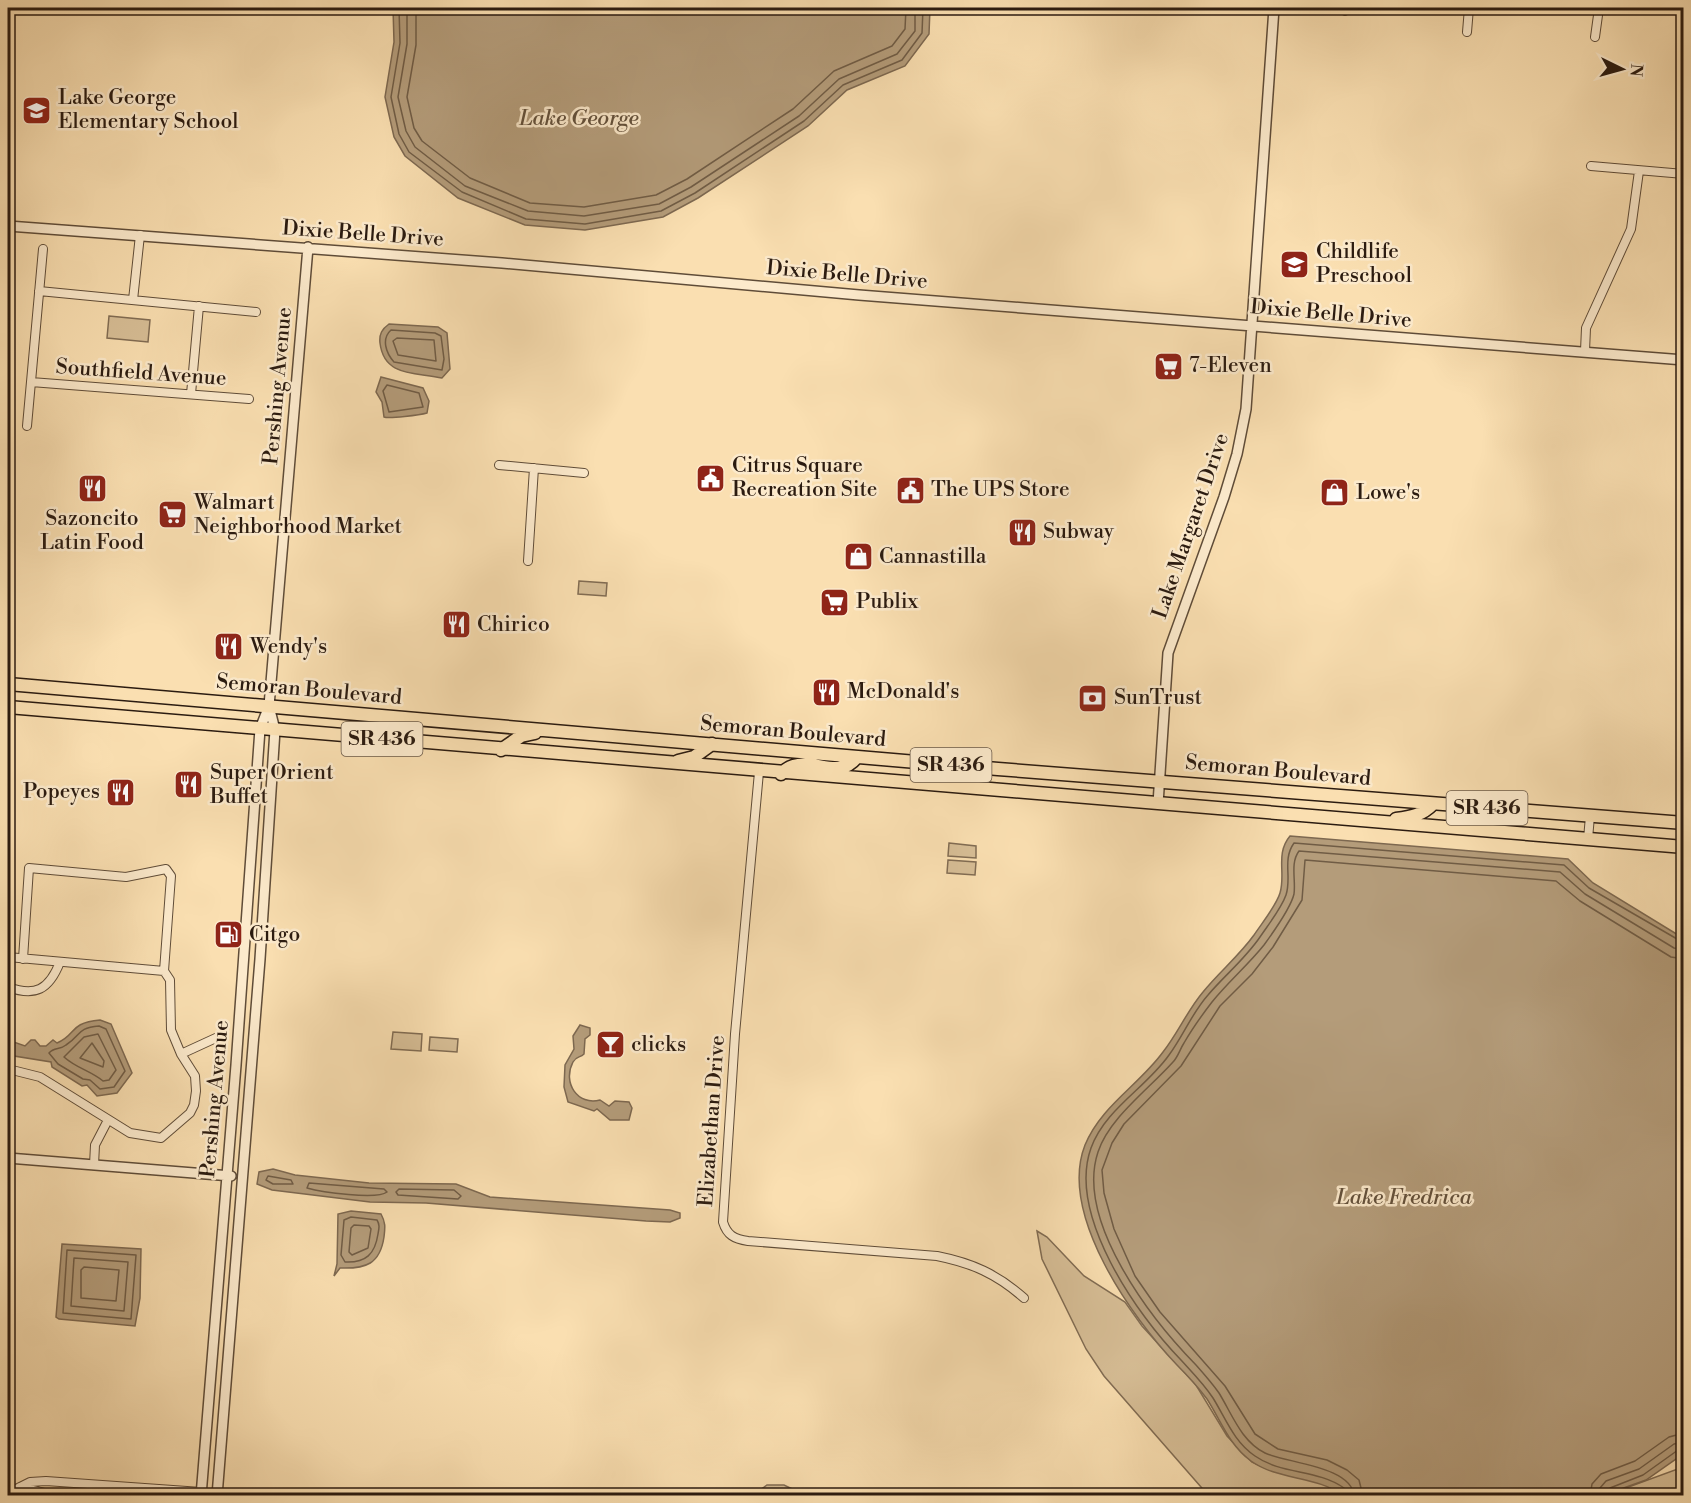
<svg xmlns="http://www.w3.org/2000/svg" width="1691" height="1503" font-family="'Libre Bodoni',serif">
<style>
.green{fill:#d7be96;stroke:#816c53;stroke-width:1.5}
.water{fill:#b49c7a;stroke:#7d6850;stroke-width:1.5}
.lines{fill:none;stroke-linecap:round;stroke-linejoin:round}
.shore{stroke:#705c45;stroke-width:1.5}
.minor-casing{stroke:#5f4c38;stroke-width:10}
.tertiary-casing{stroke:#5f4c38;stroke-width:12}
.primary-casing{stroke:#2b1b10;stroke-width:15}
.minor{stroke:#fceacc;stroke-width:8}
.tertiary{stroke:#fceacc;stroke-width:9}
.primary{stroke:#fadfb1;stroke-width:12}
.labels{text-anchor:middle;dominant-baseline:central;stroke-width:5;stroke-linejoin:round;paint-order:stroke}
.shield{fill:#fceacc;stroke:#6a5948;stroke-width:1.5}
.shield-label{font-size:20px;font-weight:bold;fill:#2b1b10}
.poi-label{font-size:21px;fill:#2b1b10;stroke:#fceacc;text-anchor:start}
.street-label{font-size:21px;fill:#2b1b10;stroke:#fceacc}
.water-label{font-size:22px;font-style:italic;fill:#624f3a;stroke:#fceacc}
</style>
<rect width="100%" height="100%" fill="#fadfb1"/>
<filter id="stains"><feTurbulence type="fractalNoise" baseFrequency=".00333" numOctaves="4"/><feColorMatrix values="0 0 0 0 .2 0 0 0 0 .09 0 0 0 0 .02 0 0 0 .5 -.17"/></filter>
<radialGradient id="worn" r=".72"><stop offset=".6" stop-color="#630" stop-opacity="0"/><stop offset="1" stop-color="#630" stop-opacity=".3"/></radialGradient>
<path class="green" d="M109 316 150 320 148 342 107 338Z
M579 581 607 583 606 596 578 594Z
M949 843 976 846V858L948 856Z
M948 860 976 862 975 875 947 873Z
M393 1032 422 1034 421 1051 391 1049Z
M430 1037 458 1039 457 1052 429 1050Z
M1037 1231 1047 1237 1084 1276 1125 1302 1142 1326 1196 1385 1227 1436 1252 1462 1270 1470 1321 1482 1344 1495H1208L1104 1376 1086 1349 1042 1259Z
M1683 1467V1495L1604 1496Z
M767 1485H784L805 1495H753Z"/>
<path class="water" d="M393 8H930L929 34 905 66 847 90 808 126 698 198 663 217 585 230 525 225 458 198 405 156 394 137 385 97 394 42Z
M389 324 438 327 447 333 450 369 442 378C415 372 384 377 380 343 379 334 382 329 389 324Z
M381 377 423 388 429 401 427 413C420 415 389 419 384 417L382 402 376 392Z
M1290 836 1568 859 1593 883 1683 938V1454L1646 1480 1604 1495 1344 1496C1316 1475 1279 1481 1251 1461 1229 1445 1221 1421 1207 1399 1198 1387 1188 1376 1177 1365 1132 1318 1058 1214 1085 1145 1101 1106 1139 1085 1163 1052 1178 1033 1187 1011 1203 992 1219 972 1239 956 1254 935 1262 923 1276 906 1280 893 1286 873 1275 854 1290 836Z
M100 1020 111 1024 132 1073 117 1093 97 1096 87 1085 82 1086 52 1067 51 1062 8 1055V1040L25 1046 31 1040H35L40 1046H46L53 1040 57 1043C77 1035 68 1023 100 1020Z
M580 1025 590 1028V1035L585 1039 584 1054C580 1058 576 1056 573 1062 562 1083 578 1106 600 1100L609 1106 615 1101 629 1102 632 1108 629 1120H610L597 1109 594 1111 568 1102 564 1087 565 1065 574 1049 573 1036Z
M273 1169 295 1175 369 1183 456 1184 490 1197 670 1210 680 1213V1218L670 1222 646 1221 426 1203 370 1202 272 1190 257 1184 259 1172Z
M351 1211 381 1214C386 1223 385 1228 384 1237 380 1264 366 1269 340 1268L334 1276 337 1264 338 1214Z
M62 1244 141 1249 140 1298 135 1326 59 1319 56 1317Z"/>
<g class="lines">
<path class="shore" d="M399 8 400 43 391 97 399 134 409 152 462 192 526 219 585 224 661 211 695 193 804 121 843 85 902 60 922 33 923 8
M407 8V44L398 97 406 131 415 147 465 186 528 211 584 216 659 204 691 187 799 116 839 79 897 54 915 31V8
M416 8V45L407 97 414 128 422 141 470 178 530 203 584 207 656 195 687 179 793 109 834 71 892 46 905 29 906 8
M391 330 435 333 441 336 444 359 442 370 394 362C386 353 381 339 391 330Z
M397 338 434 340 436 361 398 355 393 341Z
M387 385 419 393 423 407 389 412 383 391Z
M99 1026 106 1029 125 1071 114 1087 100 1089 90 1080 83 1079 58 1064 49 1053C54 1047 60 1050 66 1045 82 1035 76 1028 99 1026Z
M98 1034 116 1070 109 1080 103 1081C91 1071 76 1068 64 1057L84 1037Z
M92 1043 104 1061 103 1067 80 1058Z
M268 1176 291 1180 293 1184H273L266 1180Z
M309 1183 384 1189 387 1192C377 1200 321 1192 307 1188Z
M399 1189 454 1190 461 1196 458 1199 398 1195 396 1192Z
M351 1217 377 1220C380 1225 379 1228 378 1234 375 1254 366 1263 345 1262L341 1255 344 1220Z
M354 1225 369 1226 371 1229 368 1248 352 1255 349 1252 351 1228Z
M67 1250 136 1255 131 1319 63 1313Z
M74 1258 128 1262 124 1311 71 1306Z
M84 1267 119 1270 116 1301 81 1298V1270Z
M1346 1496 1344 1488C1317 1469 1282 1475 1255 1456 1234 1442 1226 1419 1213 1398 1204 1384 1192 1372 1181 1360 1137 1315 1067 1215 1091 1148 1105 1109 1146 1088 1169 1055 1183 1036 1192 1013 1208 995 1225 975 1245 959 1260 937 1268 925 1281 909 1286 895 1292 877 1282 860 1294 843L1564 865 1589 888 1684 943
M1354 1496C1352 1466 1286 1463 1265 1453 1241 1441 1232 1414 1219 1393 1212 1383 1204 1374 1196 1365 1151 1319 1075 1221 1098 1152 1109 1118 1149 1089 1173 1062 1178 1057 1180 1049 1184 1043 1192 1029 1202 1015 1212 1002 1228 982 1248 965 1264 945 1272 934 1291 907 1294 894 1296 880 1290 863 1299 851L1560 872 1585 894 1674 948 1684 950
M1363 1496 1359 1480 1347 1470 1327 1460 1278 1449 1255 1434 1225 1386 1160 1312 1135 1276 1114 1229 1104 1193 1102 1170 1112 1143 1124 1124 1181 1066 1220 1006 1252 974 1273 947 1302 900 1305 860 1556 881 1580 901 1671 957 1684 959
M1590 1496 1592 1484 1601 1474 1635 1461 1669 1437 1684 1433
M1599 1496 1600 1488 1606 1481 1639 1469 1674 1444 1684 1442
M1606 1496 1610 1488 1643 1475 1678 1450 1684 1449"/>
<defs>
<path id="minor" d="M1345 11V8
M1467 32 1469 8
M1595 37 1599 8
M1591 166 1684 174
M39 291 256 312
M133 300 140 235
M1585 351 1586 328 1631 229 1639 171
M31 382 249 399
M191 394 199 306
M27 426 43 249
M499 465 584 473
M528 561 534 468
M759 772 735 1034 723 1222C727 1235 734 1239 748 1241L937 1256C972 1263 997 1274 1024 1298
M1588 839 1590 816
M8 957 164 971
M8 987C35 997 49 990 60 962
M181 1054 218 1037
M8 1069 40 1077 130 1133 161 1138 190 1113 194 1105 196 1091 195 1076 181 1054 171 1030 170 980 164 971 171 876 166 869 126 877 29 868 23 959
M94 1165 95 1145 108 1120
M20 1487 45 1493 81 1496
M8 1493 30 1482 46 1481 201 1492 208 1496"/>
<path id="tertiary" d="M8 226 502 263 859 295 1684 360
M1158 804 1168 653 1224 497 1237 454 1246 409 1274 8
M8 1158 231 1176
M201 1496 236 1065 260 729 269 706 308 247
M217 1496 260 959 275 730 269 706"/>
<path id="primary" d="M8 684 998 769 1684 823
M8 707 1684 847
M501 750 521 736 535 733
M678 761 694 757 712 744
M781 774C784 771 789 767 793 766 817 759 839 780 857 757
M1396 819C1412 817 1422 815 1433 804"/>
</defs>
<use href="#minor" class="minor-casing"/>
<use href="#tertiary" class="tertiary-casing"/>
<use href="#primary" class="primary-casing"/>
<use href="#minor" class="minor"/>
<use href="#tertiary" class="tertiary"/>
<use href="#primary" class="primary"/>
</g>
<defs>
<symbol id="school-square" viewBox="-11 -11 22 22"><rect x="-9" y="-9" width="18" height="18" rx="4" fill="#8f2418" stroke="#fceacc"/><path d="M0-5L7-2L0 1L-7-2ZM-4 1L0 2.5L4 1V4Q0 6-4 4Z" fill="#fff"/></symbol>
<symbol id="supermarket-square" viewBox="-11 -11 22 22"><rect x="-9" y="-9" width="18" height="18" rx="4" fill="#8f2418" stroke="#fceacc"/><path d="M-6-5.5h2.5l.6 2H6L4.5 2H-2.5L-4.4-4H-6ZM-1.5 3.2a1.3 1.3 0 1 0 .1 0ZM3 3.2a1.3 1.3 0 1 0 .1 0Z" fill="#fff"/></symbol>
<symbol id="civic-square" viewBox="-11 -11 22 22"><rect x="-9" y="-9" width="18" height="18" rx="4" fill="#8f2418" stroke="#fceacc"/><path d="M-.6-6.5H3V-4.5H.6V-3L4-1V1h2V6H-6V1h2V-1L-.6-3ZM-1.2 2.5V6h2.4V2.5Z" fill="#fff"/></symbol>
<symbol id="restaurant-square" viewBox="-11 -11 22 22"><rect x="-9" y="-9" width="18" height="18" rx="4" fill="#8f2418" stroke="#fceacc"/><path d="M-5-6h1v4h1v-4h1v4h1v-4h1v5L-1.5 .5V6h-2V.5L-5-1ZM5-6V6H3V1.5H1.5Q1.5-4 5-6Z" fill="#fff"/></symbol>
<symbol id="shop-square" viewBox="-11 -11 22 22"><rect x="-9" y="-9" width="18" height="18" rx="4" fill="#8f2418" stroke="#fceacc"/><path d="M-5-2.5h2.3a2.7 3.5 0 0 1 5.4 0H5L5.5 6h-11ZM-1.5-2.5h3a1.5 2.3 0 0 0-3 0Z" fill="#fff"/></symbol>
<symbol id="bank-square" viewBox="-11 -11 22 22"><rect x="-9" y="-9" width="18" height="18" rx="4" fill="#8f2418" stroke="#fceacc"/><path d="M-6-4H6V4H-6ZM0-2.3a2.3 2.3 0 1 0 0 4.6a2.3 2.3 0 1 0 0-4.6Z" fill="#fff"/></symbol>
<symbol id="fuel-square" viewBox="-11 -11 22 22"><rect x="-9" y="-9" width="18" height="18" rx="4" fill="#8f2418" stroke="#fceacc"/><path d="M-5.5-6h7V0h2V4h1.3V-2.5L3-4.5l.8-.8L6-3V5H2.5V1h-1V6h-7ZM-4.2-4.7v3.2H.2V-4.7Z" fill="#fff"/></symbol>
<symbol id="bar-square" viewBox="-11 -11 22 22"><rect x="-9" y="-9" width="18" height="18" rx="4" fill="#8f2418" stroke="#fceacc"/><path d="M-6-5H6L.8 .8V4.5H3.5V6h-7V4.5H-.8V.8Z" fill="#fff"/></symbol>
</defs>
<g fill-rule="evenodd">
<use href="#school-square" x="20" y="94" width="33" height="33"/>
<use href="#school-square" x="1278" y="248" width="33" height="33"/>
<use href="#supermarket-square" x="1152" y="350" width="33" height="33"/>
<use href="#civic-square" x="694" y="462" width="33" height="33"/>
<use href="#restaurant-square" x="76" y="472" width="33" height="33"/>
<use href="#civic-square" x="894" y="474" width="33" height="33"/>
<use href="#shop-square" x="1318" y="476" width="33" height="33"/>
<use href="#supermarket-square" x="156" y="498" width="33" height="33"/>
<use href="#restaurant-square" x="1006" y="516" width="33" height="33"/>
<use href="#shop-square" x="842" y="540" width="33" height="33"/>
<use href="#supermarket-square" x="818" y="586" width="33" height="33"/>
<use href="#restaurant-square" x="440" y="608" width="33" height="33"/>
<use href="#restaurant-square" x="212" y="630" width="33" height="33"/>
<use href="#restaurant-square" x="810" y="676" width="33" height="33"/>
<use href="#bank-square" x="1076" y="682" width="33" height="33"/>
<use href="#restaurant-square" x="172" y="768" width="33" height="33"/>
<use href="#restaurant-square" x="104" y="776" width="33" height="33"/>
<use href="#fuel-square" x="212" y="918" width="33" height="33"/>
<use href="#bar-square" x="594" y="1028" width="33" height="33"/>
</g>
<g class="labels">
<g class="shield">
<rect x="341.5" y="722" width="81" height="34" rx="4.5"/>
<rect x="910.5" y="748" width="81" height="34" rx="4.5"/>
<rect x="1446.5" y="791" width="81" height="34" rx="4.5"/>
</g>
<g class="shield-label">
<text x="382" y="739">SR 436</text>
<text x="951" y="765">SR 436</text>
<text x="1487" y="808">SR 436</text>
</g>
<g class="poi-label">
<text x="58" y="98">Lake George<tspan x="58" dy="24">Elementary School</tspan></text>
<text x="1316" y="252">Childlife<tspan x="1316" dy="24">Preschool</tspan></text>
<text x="1189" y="366">7-Eleven</text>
<text x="732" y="466">Citrus Square<tspan x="732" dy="24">Recreation Site</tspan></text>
<text x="931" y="490">The UPS Store</text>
<text x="1356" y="493">Lowe's</text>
<text x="194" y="503">Walmart<tspan x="194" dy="24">Neighborhood Market</tspan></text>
<text x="92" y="519" text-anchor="middle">Sazoncito<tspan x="92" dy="24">Latin Food</tspan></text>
<text x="1043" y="532">Subway</text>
<text x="879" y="557">Cannastilla</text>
<text x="856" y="602">Publix</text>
<text x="477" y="625">Chirico</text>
<text x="250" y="647">Wendy's</text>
<text x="847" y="692">McDonald's</text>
<text x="1114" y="698">SunTrust</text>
<text x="210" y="773">Super Orient<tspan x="210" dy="24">Buffet</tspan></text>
<text x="100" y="792" text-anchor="end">Popeyes</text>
<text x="249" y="935">Citgo</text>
<text x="631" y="1045">clicks</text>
</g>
<g class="street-label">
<text transform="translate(363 234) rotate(4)">Dixie Belle Drive</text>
<text transform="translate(847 275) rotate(5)">Dixie Belle Drive</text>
<text transform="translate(1331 314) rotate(5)">Dixie Belle Drive</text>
<text transform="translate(141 373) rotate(4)">Southfield Avenue</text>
<text transform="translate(278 386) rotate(-85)">Pershing Avenue</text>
<text transform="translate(1191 526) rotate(-71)">Lake Margaret Drive</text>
<text transform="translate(309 690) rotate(5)">Semoran Boulevard</text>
<text transform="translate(793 732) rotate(5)">Semoran Boulevard</text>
<text transform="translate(1278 771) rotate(5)">Semoran Boulevard</text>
<text transform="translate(215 1099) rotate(-85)">Pershing Avenue</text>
<text transform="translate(712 1121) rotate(-86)">Elizabethan Drive</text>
</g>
<g class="water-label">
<text x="579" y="118">Lake George</text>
<text x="1404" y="1197">Lake Fredrica</text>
</g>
</g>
<rect width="1691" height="1503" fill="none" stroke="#fadfb1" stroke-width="30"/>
<rect x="9" y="9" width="1673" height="1485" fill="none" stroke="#2b1b10" stroke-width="3"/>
<rect x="15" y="15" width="1661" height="1473" fill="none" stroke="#2b1b10" stroke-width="1.5"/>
<g transform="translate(1622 69) rotate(95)" stroke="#fceacc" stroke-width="4.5" paint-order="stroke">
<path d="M0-4.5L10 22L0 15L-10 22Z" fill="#2b1b10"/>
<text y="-9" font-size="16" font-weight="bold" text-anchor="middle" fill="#2b1b10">N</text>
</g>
<rect width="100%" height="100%" filter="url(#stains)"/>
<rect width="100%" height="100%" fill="url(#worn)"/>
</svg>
